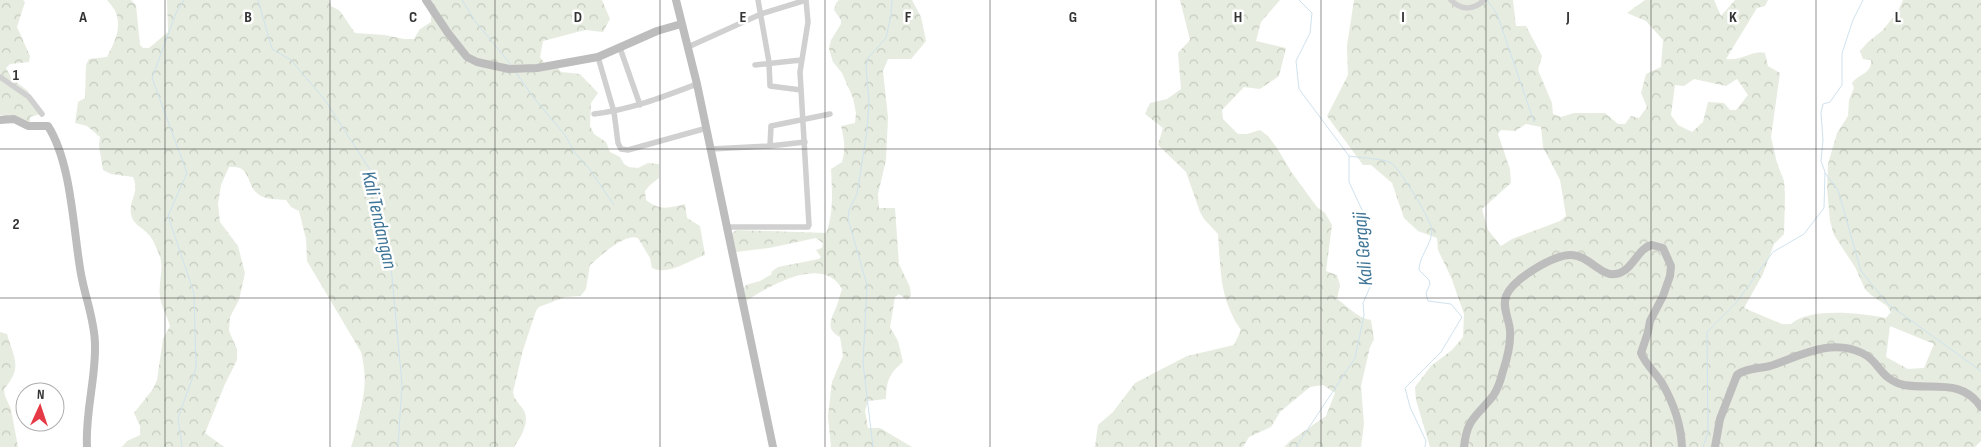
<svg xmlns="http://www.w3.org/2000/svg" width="1981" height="447" font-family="'Sofia Sans Condensed',sans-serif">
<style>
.forest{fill:url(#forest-crowns);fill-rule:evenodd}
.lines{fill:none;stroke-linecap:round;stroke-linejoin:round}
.stream{stroke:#cfe2ee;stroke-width:1}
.street{stroke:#d0d0d0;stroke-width:5.5}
.secondary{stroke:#bdbdbd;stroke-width:8}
.grid{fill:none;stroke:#333;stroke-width:1;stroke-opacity:0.55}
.labels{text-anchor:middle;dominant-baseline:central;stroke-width:5;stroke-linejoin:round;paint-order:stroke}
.water-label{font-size:20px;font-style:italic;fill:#3f7597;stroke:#fff}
.grid-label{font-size:16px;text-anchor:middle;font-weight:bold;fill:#333;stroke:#fff;stroke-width:5;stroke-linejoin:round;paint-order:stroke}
</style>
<defs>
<pattern id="forest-crowns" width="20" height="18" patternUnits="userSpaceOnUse" patternTransform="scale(1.25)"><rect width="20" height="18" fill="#e6ecdf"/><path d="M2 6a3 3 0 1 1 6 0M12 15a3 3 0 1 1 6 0" fill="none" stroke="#c6cbc0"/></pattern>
</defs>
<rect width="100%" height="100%" fill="#fff"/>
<path class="forest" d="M0 0H23L25 2 17 27 30 56 29 62 10 64 6 68 12 79 28 91 34 105 40 114 30 117V123L0 115Z
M107 0H131L136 5 140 45 143 48H149L168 32 167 0H329L331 6 340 11 355 33 385 35 404 39H414L420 29 431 22V16L423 0H602L610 19 603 32 585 30 543 41 540 57 545 64 554 62 561 72 580 74 598 93 591 103 590 126 594 134 606 142 610 152 620 157 624 164 629 167 638 168 648 163 659 164V178L650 185 645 191 646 200C660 211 669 208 685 204L687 218 700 226 705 255C690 260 668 276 652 268L650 258 638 238C624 233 601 256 590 265L586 289 583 293 580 296 565 297 539 307 536 311 523 350 513 392C514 400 519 403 523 409 531 421 521 437 514 447H351C354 439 355 433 357 425 364 397 368 380 361 352L307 261 306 239 299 211 291 207 286 200C277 199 265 200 258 194 245 184 252 165 229 167L221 185 218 204 220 222 238 246 245 273 239 300 230 317 229 331 237 349V360L225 384 205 433 224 447H122L127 441 140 435V426L134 413 153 389 157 380 163 339 170 326C167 316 161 306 160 296 158 282 165 268 159 254 156 248 153 238 148 234 141 226 133 225 131 214 129 198 140 193 133 177L111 174 103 170 99 146 100 137 87 126 75 123 78 102 85 98 86 65 89 59 107 57C114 43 122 29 116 13 115 9 110 4 107 0Z
M839 0H912L921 17 926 41 911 59H888L883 71 888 117 886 160 878 194 879 208H895L899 264 910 287 911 296 907 300 899 294 895 297 890 327 898 341 903 362C888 375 887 380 886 399L868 401 865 411 868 428H880L912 447H831L828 416 832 382 843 356 840 337C824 329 832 318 837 305 839 300 840 294 842 289 823 254 769 286 746 301L744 288 746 285 760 281 772 274 771 272 778 267 819 259 821 257 816 250 822 248 823 243 816 238 769 248 736 252 730 235 736 230 826 233C834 213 832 190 831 169L842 162C846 149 844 138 841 126L855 123 856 113 853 98 842 73 833 62 829 49 831 40 841 24V20L834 10 836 3Z
M1180 0H1280L1261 22 1256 41 1286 48 1279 76 1260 89 1244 87 1222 110 1223 119 1238 134H1247L1260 130 1268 136 1277 148 1292 173 1317 207 1325 213 1332 225 1326 271 1337 275 1340 285 1337 299C1347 306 1359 319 1371 320L1374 339 1370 347 1361 386 1364 424 1361 447H1284L1290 441 1326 416 1335 393 1323 385 1310 387 1280 412 1271 427 1249 437 1243 447H1095L1098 425 1113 412 1135 383 1187 356 1234 345 1241 330C1219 297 1221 272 1218 234L1204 219 1200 212 1186 172 1158 145 1163 128 1145 114 1150 103 1167 99 1181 89 1178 53 1190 40Z
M1354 0H1513L1516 26H1526L1542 56 1538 70 1552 103 1553 114 1561 117 1574 113H1605L1618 124H1625L1631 116 1639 118 1647 107 1641 93 1646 74 1661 67 1663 40 1646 21 1627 13 1645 0H1714L1721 16 1735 0H1768L1765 6 1757 8 1726 59C1743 61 1751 50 1765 53L1768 66 1780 73 1771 137 1777 163 1784 181 1785 195 1784 234 1774 244 1763 274 1744 308 1782 324H1791C1809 307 1862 313 1886 318L1891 312 1887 306 1871 295 1865 289 1855 267 1834 235 1830 221 1827 189 1828 164 1837 133 1848 116 1849 100 1854 88 1852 83C1858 74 1872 74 1871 60L1863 59 1860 51 1868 42 1883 30 1898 11 1903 0H1981V441L1975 447H1430L1416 400 1415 387 1431 366 1452 350 1463 337 1464 314 1451 277 1438 250 1437 238 1418 231 1404 218 1392 183 1371 165H1363L1327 116 1348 75 1347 46ZM1694 79 1726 86 1737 79 1748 95 1736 110H1730L1724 103 1708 102 1703 122 1692 132 1678 125 1671 115 1675 85 1684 86ZM1526 124 1541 127 1543 147 1560 180 1566 216 1560 221 1512 239 1501 246 1488 230 1482 209 1511 183 1510 169 1498 134 1501 130 1515 131ZM1890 326 1934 344 1924 368 1908 369 1886 357Z
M0 332 7 334C14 359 23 367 4 389L5 396 11 409 18 447H0Z"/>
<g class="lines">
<path class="stream" d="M258 0 272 49 291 60 325 100 372 173 390 256 402 384 398 447
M462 0 475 21 512 66
M1487 0 1497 14 1534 122
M515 71 533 97 565 135 575 153 588 167 614 205
M1349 156C1359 158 1382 158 1391 163 1399 167 1433 223 1432 231 1431 246 1419 256 1419 270L1429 280 1430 284 1426 293 1428 301 1451 304 1462 317 1441 352 1405 388 1410 407 1426 441 1425 447
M1825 173 1838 190 1861 271 1888 304 1981 371
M182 447 178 418 196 368 194 293 168 216 187 173 152 78 176 13 184 0
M873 447 863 363 867 285 848 219 849 210 857 194 867 131 869 101 866 67 868 58 886 38 891 15 892 0
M1296 447 1355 358 1364 315 1363 303 1370 287 1364 252 1360 238 1363 212 1349 182V156L1299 89 1296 61 1310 33 1312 13 1299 0
M1703 447 1708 433 1707 332 1736 303 1773 252 1804 234 1824 208 1825 172 1821 161 1823 140 1821 113 1823 104 1830 102 1842 85V53L1853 20 1863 0"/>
<path class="street" d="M758 0 769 62 770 86 801 90
M1451 0C1461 11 1474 10 1484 0
M688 47 761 14 806 0
M620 48 640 105
M598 57 614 112 618 143 621 149 628 150 707 128
M755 65 801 60
M0 77 29 97 42 114
M594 114C630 110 663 97 697 84
M770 146 771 126 830 114
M711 149 770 146 805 142
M726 227H808L809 225 800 72 808 22 806 0"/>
<path class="secondary" d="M426 0 448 33 467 57 477 62 509 69 537 68 598 57 657 31 681 24
M676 0 697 84 773 447
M0 120 14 119 28 126H48C72 164 73 230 81 274 85 297 95 321 95 345 96 379 85 412 87 447
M1464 447C1467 418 1477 416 1493 396 1498 389 1501 379 1503 371 1507 359 1511 342 1510 330 1509 319 1502 307 1506 296 1513 279 1553 255 1571 255 1588 255 1600 276 1615 274 1632 273 1637 248 1652 245L1663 248 1671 266 1670 276 1663 296 1650 321 1648 332 1641 353C1645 364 1656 373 1662 383 1673 402 1681 425 1682 447
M1715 447 1720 419 1737 375C1746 368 1758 369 1770 366 1800 356 1830 338 1862 353 1881 362 1879 379 1904 385 1932 390 1962 378 1981 407"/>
</g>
<path class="grid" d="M165 0V447M330 0V447M495 0V447M660 0V447M825 0V447M990 0V447M1156 0V447M1321 0V447M1486 0V447M1651 0V447M1816 0V447M0 149H1981M0 298H1981"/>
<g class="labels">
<g class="water-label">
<text transform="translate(379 220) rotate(77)">Kali Tendangan</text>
<text transform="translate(1363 249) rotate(-95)">Kali Gergaji</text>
</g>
</g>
<g class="grid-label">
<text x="83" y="22">A</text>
<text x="248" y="22">B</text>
<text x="413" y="22">C</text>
<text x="578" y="22">D</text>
<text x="743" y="22">E</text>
<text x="908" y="22">F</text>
<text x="1073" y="22">G</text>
<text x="1238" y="22">H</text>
<text x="1403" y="22">I</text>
<text x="1568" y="22">J</text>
<text x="1733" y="22">K</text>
<text x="1898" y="22">L</text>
<text x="16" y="80">1</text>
<text x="16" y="229">2</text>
</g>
<g transform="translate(40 407) rotate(3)"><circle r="24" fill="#ffffff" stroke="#adadad"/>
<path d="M0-4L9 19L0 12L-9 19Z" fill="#e63946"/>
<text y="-8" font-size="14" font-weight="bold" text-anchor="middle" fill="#333333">N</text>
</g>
</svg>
